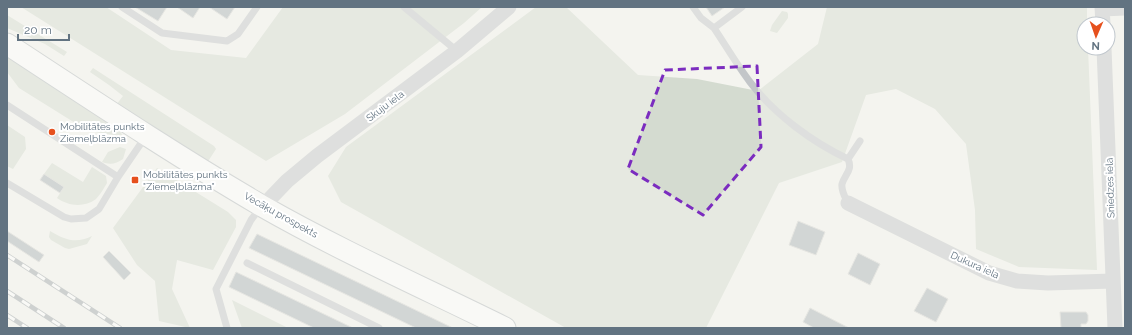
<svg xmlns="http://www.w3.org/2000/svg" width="1132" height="335" font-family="Raleway,sans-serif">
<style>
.green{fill:#d4dbd0}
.building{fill:#a9b1b6;stroke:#d5d5d2}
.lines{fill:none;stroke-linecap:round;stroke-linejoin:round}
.secondary-casing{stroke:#b2b8bc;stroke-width:23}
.service{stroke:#c3c6c9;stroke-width:7}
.minor{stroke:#c3c6c9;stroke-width:15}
.secondary{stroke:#fff;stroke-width:21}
.rail-casing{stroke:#a1a7ac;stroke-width:4.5}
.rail{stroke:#fff;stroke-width:3;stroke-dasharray:9;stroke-linecap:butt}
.marked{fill:none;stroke:#7b2cbf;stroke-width:3;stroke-dasharray:8 5;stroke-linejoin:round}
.poi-dot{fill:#e6501d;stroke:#fff;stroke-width:1.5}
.labels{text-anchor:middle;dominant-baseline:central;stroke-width:4;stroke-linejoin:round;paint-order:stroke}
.street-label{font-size:10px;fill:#627381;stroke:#fff}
.poi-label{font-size:10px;fill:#627381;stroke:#fff;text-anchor:start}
</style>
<rect width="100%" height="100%" fill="#f4f4ef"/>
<path class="green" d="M21 7H106L171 50 246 58 283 7H482L464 23 345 114 266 161Z
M536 7H566L638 75 697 79 758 91 818 44 827 7H1087V24H1084V48H1088L1097 270 1019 267 976 249 975 210 966 144 935 109 896 89 866 95 842 162 779 183 706 328H566L341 202 328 176 346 147Z
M782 11 787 12 788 14V18L777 33 770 31 772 25Z
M7 15 67 52 64 56 45 44 7 28Z
M8 57 117 126 125 140 114 135 88 131 19 88 7 72Z
M93 68 214 146 216 149 207 163 116 105 123 96 109 85 90 72Z
M7 125 25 137 26 149 13 169 7 166Z
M120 147 126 149 123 159C116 164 110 165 102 162L108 152Z
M52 163 83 182 92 167 106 176 107 183C104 188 100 195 96 199 84 208 68 206 57 198L64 187 44 174Z
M157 168 228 212 236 220V227L213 270 177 260 172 289 190 328 159 321 155 281 137 265 113 228Z
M50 231C65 240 76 244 92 236L87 244 69 249 65 248 51 240 49 237Z
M232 300 288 328H242Z"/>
<path class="building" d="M135 7H167L158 21Z
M177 7H200L193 18Z
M209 7H235L227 19Z
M706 7H725L712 16Z
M44 174 64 187 60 193 40 180Z
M798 221 825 232 816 255 789 245Z
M7 231 44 255 39 262 7 241Z
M257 234 453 328H416L249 248Z
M109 251 131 273 124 280 103 257Z
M858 253 880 264 870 285 848 274Z
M236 272 353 328H314L229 287Z
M927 288 948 299 936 322 914 311Z
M810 308 849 328H814L803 322Z
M1060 312H1086L1088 315V321L1086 324H1081V328H1061Z"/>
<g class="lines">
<defs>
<path id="secondary" d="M7 44C91 99 175 155 262 206 341 251 424 288 505 328"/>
</defs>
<use href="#secondary" class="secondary-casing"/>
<path class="service" d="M122 7 162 33 227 41 238 34 257 7
M404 7 457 51
M693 7 701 18 714 28 742 7
M714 28C726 46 737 65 750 82 774 114 812 142 848 159 853 170 845 174 842 184 841 191 845 197 848 203
M7 105 118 177
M848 159 860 141
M7 183 64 217 71 219 86 218 99 209 118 177 146 136
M247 263 379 328
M227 328 216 289 251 220 261 207"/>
<path class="minor" d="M1102 7 1103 24
M1102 9 1125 8
M1104 48 1115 328
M848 203 989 273 1017 281 1048 283 1113 281
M263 206 287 181 317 156 457 51 509 7"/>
<use href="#secondary" class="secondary"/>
<defs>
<path id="rail" d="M7 255 120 328
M7 291 64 328
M7 315 27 328"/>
</defs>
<use href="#rail" class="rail-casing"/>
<use href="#rail" class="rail"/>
</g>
<path d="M0 0H1132V335H0ZM757 66 761 147 703 215 628 169 665 70Z" fill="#f4f4ef" fill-opacity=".55" fill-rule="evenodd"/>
<path class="marked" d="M757 66 761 147 703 215 628 169 665 70Z"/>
<g class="poi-dot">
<circle cx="52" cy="132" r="4"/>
<rect x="131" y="176" width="8" height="8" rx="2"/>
</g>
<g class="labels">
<g class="street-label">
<text transform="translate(385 106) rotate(-37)">Skuju iela</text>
<text transform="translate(1110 188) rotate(-92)">Sniedzes iela</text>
<text transform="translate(281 215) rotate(29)">Vecāķu prospekts</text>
<text transform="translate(975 265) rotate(24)">Dukura iela</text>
</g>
<g class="poi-label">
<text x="60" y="126">Mobilitātes punkts<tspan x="60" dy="12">Ziemeļblāzma</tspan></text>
<text x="143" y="174">Mobilitātes punkts<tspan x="143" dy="12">"Ziemeļblāzma"</tspan></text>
</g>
</g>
<rect width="1132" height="335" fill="none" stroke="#627381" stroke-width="16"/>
<g transform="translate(1096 36) rotate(182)"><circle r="19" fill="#ffffff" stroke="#c0c7cd"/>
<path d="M0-3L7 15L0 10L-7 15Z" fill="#e6501d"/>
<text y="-6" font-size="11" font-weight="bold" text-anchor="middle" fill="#627381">N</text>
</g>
<path d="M18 34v6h51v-6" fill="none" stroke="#627381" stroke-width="2"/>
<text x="24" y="34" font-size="12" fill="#627381" stroke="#ffffff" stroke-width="3" paint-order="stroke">20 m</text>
</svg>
